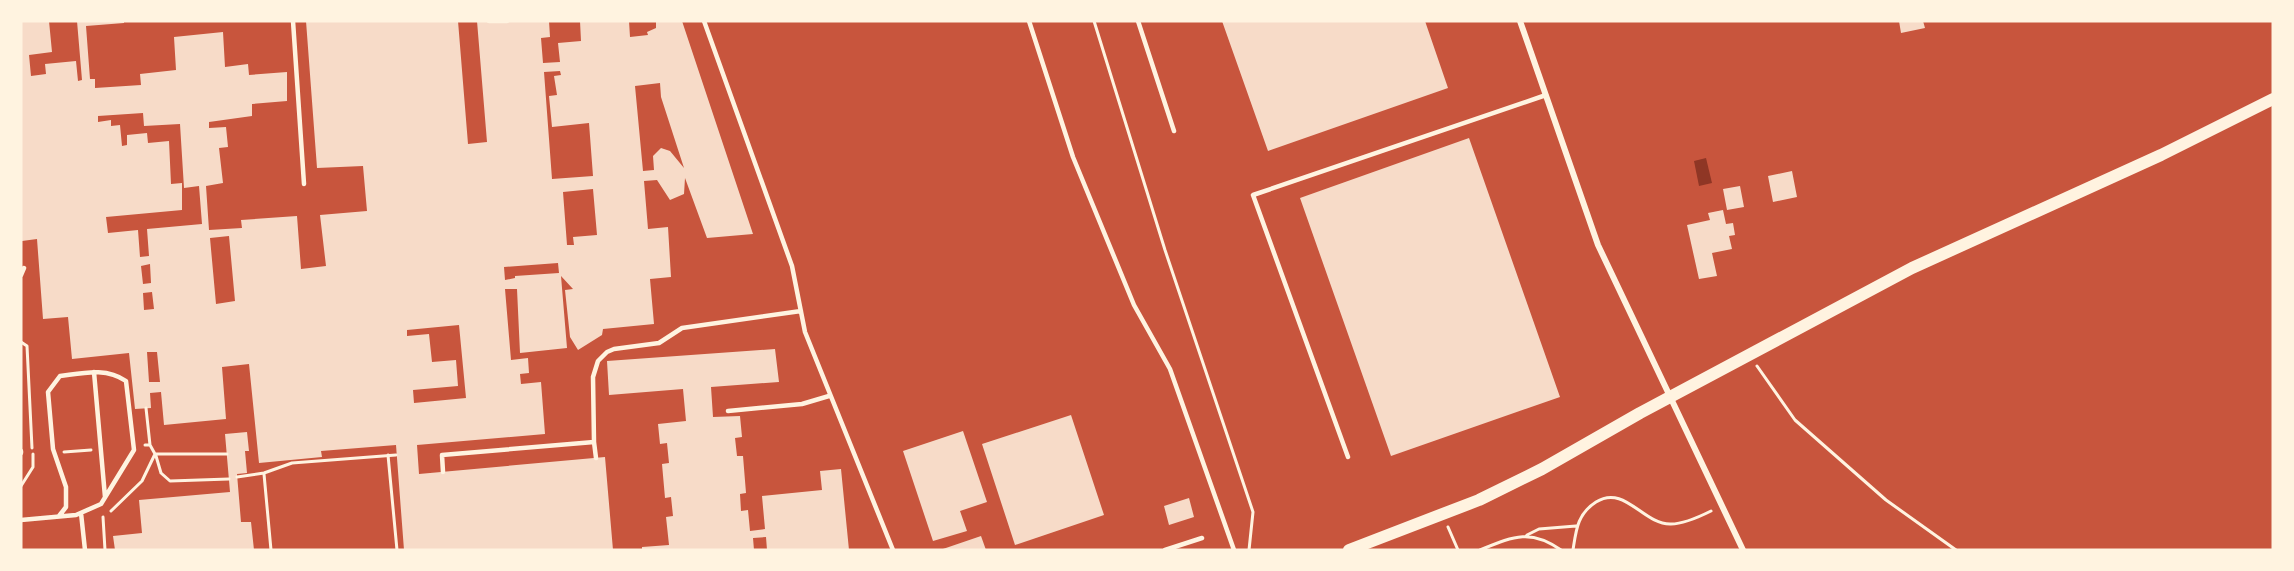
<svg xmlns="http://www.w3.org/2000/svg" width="2294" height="571" font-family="Georgia,serif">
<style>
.water{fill:#8f3625}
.building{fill:#f7dbc8;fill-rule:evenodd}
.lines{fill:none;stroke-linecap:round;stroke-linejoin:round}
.path{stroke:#fff3e0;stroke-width:3}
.service{stroke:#fff3e0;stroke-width:4.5}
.minor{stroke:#fff3e0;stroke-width:6}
.secondary{stroke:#fff3e0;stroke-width:12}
</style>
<rect width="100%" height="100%" fill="#c8553d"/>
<path class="water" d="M1706 158 1712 183 1699 186 1694 161Z"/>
<path class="building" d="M21 21H49L52 52 29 55 31 76 46 74 45 64 76 61 78 81 82 80 77 21H124V23L86 26 90 79H95V88L141 85 140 74 176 70 174 37 223 32 225 67 248 64 249 75 287 72V101L252 104V116L209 122V128L226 127 228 147 219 148 223 183 206 186 209 230 242 228 241 220 297 216 301 269 326 266 320 215 367 211 363 166 317 168 306 21H458L468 144 487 142 477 21H549L550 37 541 38 543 63 560 62 558 43 581 41 580 21H629L630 37 648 35 647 32 656 28V21H682L753 234 707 238 685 178 684 194 670 200 657 180 644 181 648 229 668 227 671 277 650 279 654 324 603 329 602 335 578 350 570 337 565 290 573 289 561 276 567 348 520 353 517 289H505L511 360 528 358 529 373 520 374 521 384 541 382 545 434 417 445 419 474 605 457 613 550H404L396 445 321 451 322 457 259 463 249 364 222 367 226 419 164 425 161 392 150 393 151 408 135 409 129 353 72 359 68 317 43 319 37 239 22 241ZM560 71 561 75 554 76 557 95 549 96 552 127 589 123 593 176 552 179 544 72ZM660 83 661 97 684 168 670 151 661 148 653 156 654 170 643 171 635 86ZM143 113 144 126 180 124 184 188 199 186 202 224 147 229 149 256 140 257 138 230 108 233 106 217 182 210V183L171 184 169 141 148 143 147 133 127 135V145L122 146 120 125 111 126V120L98 122V116ZM593 189 597 235 573 237 574 245H567L563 192ZM229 236 235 301 216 304 210 238ZM558 263 559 273 515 276V278L505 280 504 267ZM150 264 151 283 143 284 141 266ZM152 292 154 309 144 310 143 293ZM459 325 466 398 414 403 413 390 458 386 456 360 432 362 429 334 407 336V330ZM147 352H157L160 382H149Z
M1222 21H1425L1448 88 1268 151Z
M1899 21H1923L1925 28 1901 33Z
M1469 138 1560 397 1391 456 1300 198Z
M1792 171 1797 197 1773 202 1768 176Z
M1740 186 1744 207 1727 210 1723 189Z
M1723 210 1726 224 1733 223 1735 235 1729 236 1732 249 1712 253 1717 276 1699 279 1687 225 1710 220 1708 213Z
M775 349 779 382 711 387 713 417 740 416 742 437 735 438 737 456H743L746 493 740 494 741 511 748 510 750 531 765 529 762 496 822 490 820 471 841 469 849 550H767L766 537 753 538 754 550H642V547L669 545 666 517 673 516 671 497 665 498 662 464 669 463 667 443 660 444 658 424 686 421 683 389 609 395 607 361Z
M1071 415 1104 515 1015 545 982 444Z
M963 431 987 502 960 511 967 531 933 541 903 451Z
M247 432 249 451H245L247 473 237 474 241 522H251L254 550H115L113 536 142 533 139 500 230 492 225 434Z
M1189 498 1194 517 1169 525 1164 506Z
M981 536 986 550H940Z"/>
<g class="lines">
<path class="path" d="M1094 21 1165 250 1253 512 1249 550
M21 342 27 346 32 448
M1757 366 1795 420 1886 500 1956 550
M146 408 150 445
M145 445H150L155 454H227
M64 452 91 450
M388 455 397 550
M156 456 161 473 170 481 229 479
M264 474 271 550
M237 477 264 473 292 463 396 455
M21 486 33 467V454
M111 511 142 481 155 454
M103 517 105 550
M1448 527 1458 550
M1527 535 1539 529 1576 526
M1480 550C1512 537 1530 528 1561 550
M1573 550C1576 531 1577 514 1596 502 1625 484 1643 525 1671 524 1684 524 1699 517 1711 511"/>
<path class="service" d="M293 21 304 184
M489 21H507
M704 21 792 266 805 332 893 550
M1029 21 1073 157 1134 305 1170 369 1234 550
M1138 21 1174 131
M21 275 24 268
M94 372 105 497
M728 411 802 404 829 396
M594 442 596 458
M21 451V453
M1348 457 1253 195 1546 95
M443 472 442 455 594 442 593 377 598 361 607 352 614 349 659 343 682 328 801 311
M81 513 85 550
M21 520 76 515 101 504 134 450 126 381C106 367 83 373 60 376L48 392 53 449 66 487V507L59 516
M1165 550 1202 538"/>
<path class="minor" d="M1520 21 1598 245 1743 550"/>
<path class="secondary" d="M1349 550 1479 500 1542 469 1640 413 1912 268 2161 155 2273 99"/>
</g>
<rect width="2294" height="571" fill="none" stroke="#fff3e0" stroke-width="45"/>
</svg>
